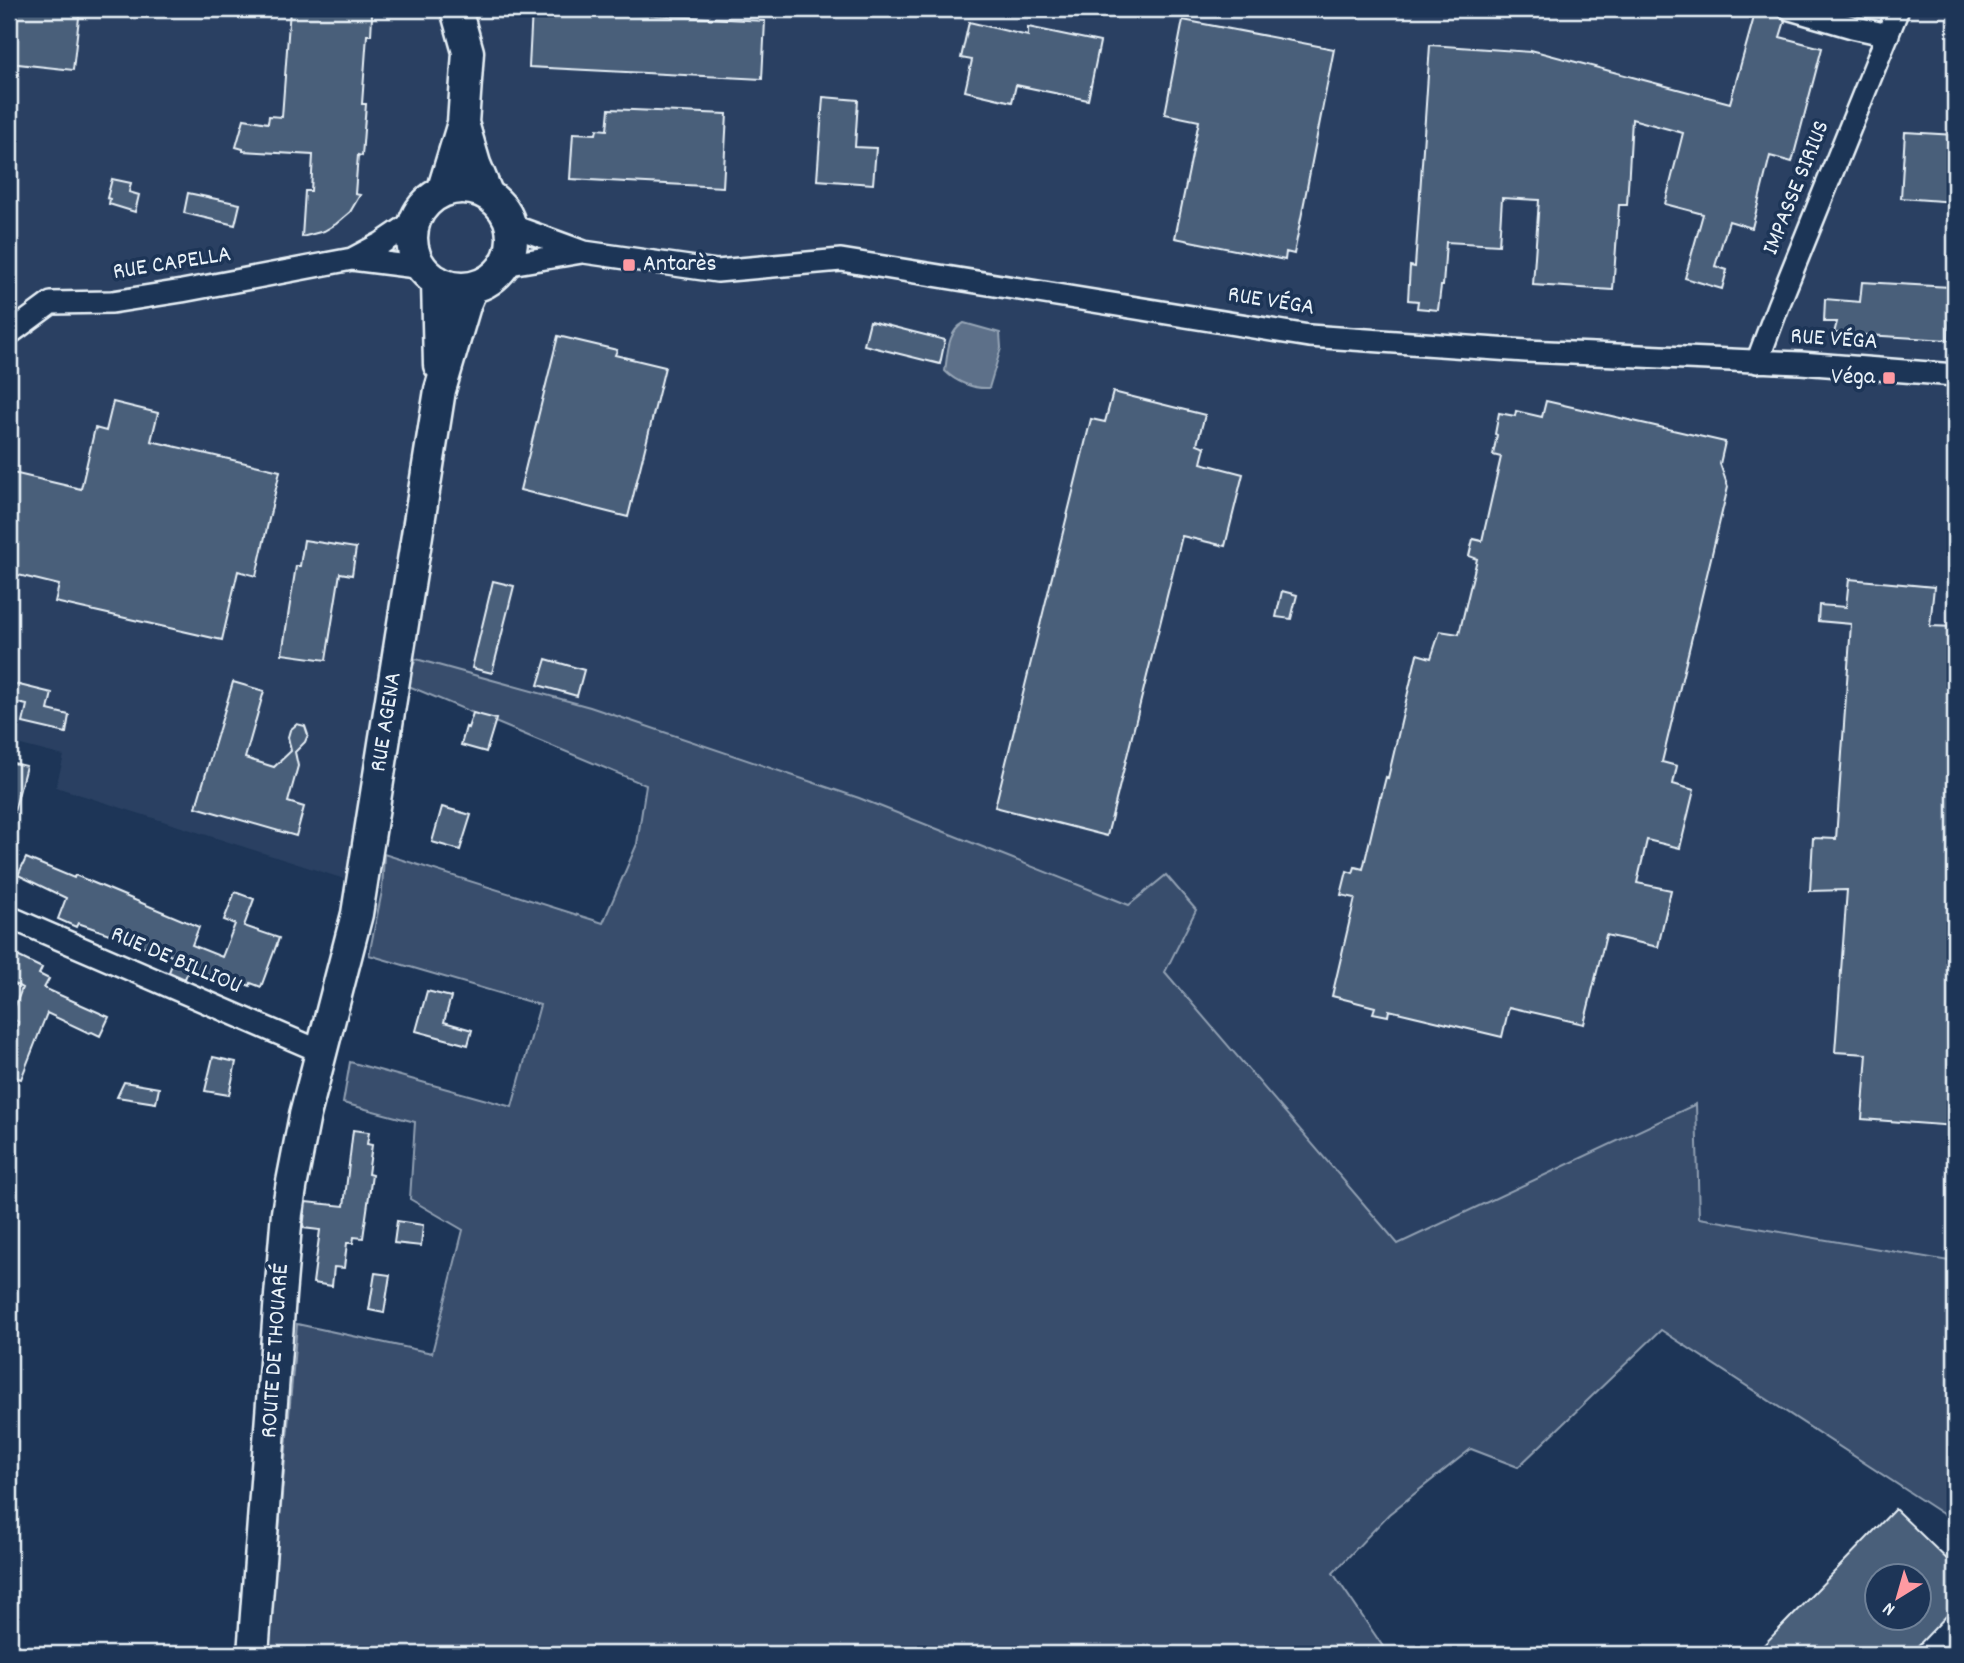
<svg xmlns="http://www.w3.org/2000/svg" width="1964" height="1663" font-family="Dekko,sans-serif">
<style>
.built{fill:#2a4162}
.green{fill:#374d6c;stroke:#909fb2;stroke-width:2}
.water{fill:#5d7089;stroke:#95a4b5;stroke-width:2}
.building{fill:#495e7a;stroke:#e8f1f8;stroke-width:2;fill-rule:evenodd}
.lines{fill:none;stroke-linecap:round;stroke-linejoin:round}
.street-casing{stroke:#e8f1f8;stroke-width:26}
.secondary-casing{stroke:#e8f1f8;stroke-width:35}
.street{stroke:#1d3557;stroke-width:21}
.secondary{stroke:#1d3557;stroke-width:30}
.poi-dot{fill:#ff9aa2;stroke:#1d3557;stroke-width:2.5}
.labels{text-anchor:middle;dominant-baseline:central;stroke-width:7;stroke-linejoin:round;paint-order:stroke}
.street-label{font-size:24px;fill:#e8f1f8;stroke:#1d3557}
.poi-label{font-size:24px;fill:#e8f1f8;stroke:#1d3557;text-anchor:start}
</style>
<rect width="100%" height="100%" fill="#1d3557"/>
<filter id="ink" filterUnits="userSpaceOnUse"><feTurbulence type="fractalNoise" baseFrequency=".0143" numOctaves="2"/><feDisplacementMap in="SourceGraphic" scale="14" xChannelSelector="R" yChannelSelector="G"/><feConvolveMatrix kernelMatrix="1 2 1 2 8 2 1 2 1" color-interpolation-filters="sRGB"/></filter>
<g filter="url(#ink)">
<path class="built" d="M9 9H1955V1262L1698 1218 1695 1105 1398 1244 1165 972 1196 910 1166 876 1130 906 859 798 590 707 416 659 406 685 384 854 382 891 56 787 64 756 9 742Z"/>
<path class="green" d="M416 659 590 707 859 798 1129 905 1166 875 1196 910 1165 972 1398 1244 1696 1104 1699 1218 1955 1262V1522L1661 1330 1518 1467 1471 1449 1389 1514 1333 1573 1388 1654H268L297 1324 432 1353 463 1230 410 1199 415 1122 343 1103 350 1062 512 1107 540 1005 369 955 382 891 384 854 603 923 637 844 646 785 406 685Z"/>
<path class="water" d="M964 323 1000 333 1001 348 989 388C973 389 956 382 945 371 948 353 947 332 964 323Z"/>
<path class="building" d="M9 9H80L73 70 9 63Z
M290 9H371L372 17 371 35H367L362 104H366L362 156 358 155 355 194 360 195 350 212 336 224 324 231 302 237 305 191H311L313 155 243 151V149L236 147 244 119 268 123 269 116 282 117Z
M532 9 765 21 762 79 529 67Z
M1756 10 1779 16 1785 21 1780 37 1822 48 1792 162 1770 156 1752 228 1729 221 1715 266 1727 270 1722 289 1685 278 1703 214 1665 204 1683 133 1632 119 1627 205H1619L1613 290 1533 285 1539 200 1502 198 1499 245 1446 242 1443 286H1441L1438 310 1417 308 1418 301 1408 300 1410 266 1415 267 1430 45 1531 52V50L1730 103Z
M1183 20 1334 49 1294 254 1286 252 1285 260 1175 238 1199 121 1165 114Z
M969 22 1028 36V27L1100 42 1088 100 1016 85 1012 102 965 91 972 60 961 58Z
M823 97 858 100 855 147 876 148 873 184 817 180Z
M609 109 727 114 723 187 570 179 573 133 596 134 597 129 607 130Z
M1905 132 1955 135V202L1901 198Z
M112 179 131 183 129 192 139 195 135 212 109 204 110 199 107 198Z
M188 193 240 204 235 225 184 213Z
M1862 282 1950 287 1948 340 1834 333 1837 322H1824L1825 299 1860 302Z
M870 321 945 340 940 364 864 345Z
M558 336 617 350 615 355 665 367 628 517 520 490Z
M1113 392 1205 415 1197 444 1205 447 1201 463 1243 474 1225 546 1182 536 1107 836 995 807 1091 419 1105 422Z
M1546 401 1725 442 1720 464 1728 487 1662 762 1677 766 1673 784 1694 790 1680 848 1647 840 1637 883 1671 890 1658 947 1606 935 1584 1024 1509 1007 1502 1037 1389 1010 1388 1016 1373 1013 1375 1007 1332 996 1355 898 1341 895 1347 871 1353 873 1355 867 1363 869 1380 797H1381L1386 777 1388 778 1417 654 1431 658 1440 631 1459 634 1477 559 1469 556 1473 539 1482 541 1501 457 1493 455 1497 435 1495 434 1499 413 1515 416 1516 411 1542 417Z
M113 402 158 413 151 441 280 471 256 576 238 571 222 640 55 602 59 585 10 573 14 557 9 556V472L81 489 95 428 106 431Z
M304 540 356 548 352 575 340 573 326 660 282 654 296 566H300Z
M1849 579 1934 587 1930 626 1955 627V1126L1862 1119 1867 1054 1835 1052 1847 890 1810 891 1813 838 1836 839 1851 624 1818 621 1819 605 1846 607Z
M493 581 514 586 492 673 472 668Z
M1282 591 1297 595 1291 619 1276 617Z
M546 659 584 670 577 696 538 685Z
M233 682 264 691 245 758 274 767 291 751 288 737 290 730 297 724 305 726 308 735 305 742 295 752 298 766 288 802 304 807 296 836 196 807Z
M11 683 52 693 48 710 69 715 66 733 23 723 27 705 9 701Z
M473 713 496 719 486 752 461 745 466 727 468 728Z
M9 762 26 766 14 812 9 811Z
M442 807 471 815 460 850 432 842Z
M26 858 74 878 75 875 94 883 199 927 192 945 222 957 235 924 224 920 235 892 254 899 244 926 279 938 261 987 251 983 250 986 228 977 226 982 189 968 185 979 169 972 175 957 78 923 76 927 58 919 66 898 18 875Z
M9 952 42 968 39 974 49 979 44 988 109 1017 100 1036 92 1032 89 1033 47 1013 21 1079 9 1075V1046L18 1022 11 1017 22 988 9 981Z
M427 991 451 997 444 1022 472 1030 468 1045 416 1031Z
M213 1057 236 1062 229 1095 205 1091Z
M124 1082 159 1088 156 1103 117 1097Z
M353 1130 369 1132 367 1144 372 1145 368 1174 372 1175 363 1238 354 1237 353 1243H347L344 1268 334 1267 332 1286 313 1283 320 1230 303 1228 306 1202 344 1206Z
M397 1221 423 1225 421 1246 394 1243Z
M375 1273 390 1275 384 1313 369 1310Z
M1895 1509 1955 1567V1607L1910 1654H1755ZM1877 1576H1919V1618H1877Z"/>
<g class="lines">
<defs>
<path id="street" d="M1790 9 1852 27 1888 35
M510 225 584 252 717 271 841 260 1309 336 1526 351 1801 363 1955 375
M352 259 382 243 416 220
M504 265 582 252
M9 334 51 303 112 302 182 291 352 259 424 268
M1757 362 1778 306 1898 9
M9 917 322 1052"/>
<path id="secondary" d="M463 123 475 164 487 193
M412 238a50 50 0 1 1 100 0a50 50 0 1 1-100 0Z
M442 192 463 123 468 52 456 9
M437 281 439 365
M253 1654 280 1296 287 1213 292 1182 305 1115 357 914 440 390 466 302 472 288"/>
</defs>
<use href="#street" class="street-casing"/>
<use href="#secondary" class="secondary-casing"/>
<use href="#street" class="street"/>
<use href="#secondary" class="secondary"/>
</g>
</g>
<g class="poi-dot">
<rect x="622" y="258" width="14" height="14" rx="3.5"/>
<rect x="1882" y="371" width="14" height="14" rx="3.5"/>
</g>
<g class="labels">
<g class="street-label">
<text transform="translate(1797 188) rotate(-68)">IMPASSE SIRIUS</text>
<text transform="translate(172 264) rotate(-9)">RUE CAPELLA</text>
<text transform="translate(1271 302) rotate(9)">RUE VÉGA</text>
<text transform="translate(1834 340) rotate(4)">RUE VÉGA</text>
<text transform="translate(387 722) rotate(-81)">RUE AGENA</text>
<text transform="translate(176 961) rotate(23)">RUE DE BILLIOU</text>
<text transform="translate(276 1351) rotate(-86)">ROUTE DE THOUARÉ</text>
</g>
<g class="poi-label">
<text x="643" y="265">Antarès</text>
<text x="1875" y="378" text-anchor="end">Véga</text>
</g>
</g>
<rect width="1964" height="1663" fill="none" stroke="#1d3557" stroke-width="35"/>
<rect x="18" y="18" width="1929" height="1628" fill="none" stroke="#e8f1f8" stroke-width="2.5" filter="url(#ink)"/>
<g transform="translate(1898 1597) rotate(217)"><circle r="33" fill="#1d3557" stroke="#6e8097" stroke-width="2"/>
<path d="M0-5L12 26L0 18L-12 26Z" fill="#ff9aa2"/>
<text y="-10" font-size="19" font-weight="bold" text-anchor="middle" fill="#e8f1f8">N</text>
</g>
</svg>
